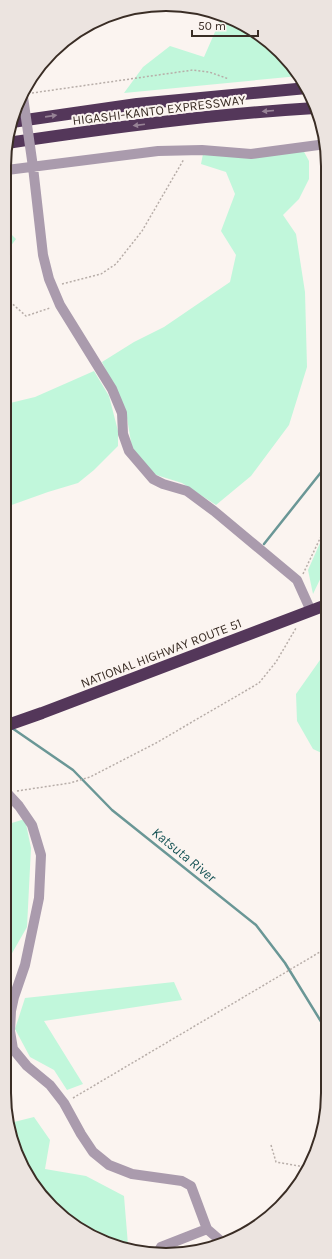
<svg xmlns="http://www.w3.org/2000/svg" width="332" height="1259" font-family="Karla,sans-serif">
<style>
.green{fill:#c1f7db}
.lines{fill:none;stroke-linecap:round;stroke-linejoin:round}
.stream{stroke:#6a9796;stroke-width:2.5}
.path{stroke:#b7ada8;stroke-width:1.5;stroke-dasharray:2 2;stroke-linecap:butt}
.street{stroke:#aa9bad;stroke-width:10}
.highway{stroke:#54375a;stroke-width:12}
.street-bridge{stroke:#aa9bad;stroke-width:10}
.oneway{fill:#978396}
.labels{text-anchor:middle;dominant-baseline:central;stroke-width:4;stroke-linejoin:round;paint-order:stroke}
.street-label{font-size:13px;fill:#3a2d25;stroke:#fbf4f0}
.water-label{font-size:14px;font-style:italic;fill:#155254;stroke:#fbf4f0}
.rim{fill:none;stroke:#3a2d25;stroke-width:2}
</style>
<rect width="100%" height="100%" fill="#fbf4f0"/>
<path class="green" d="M222 16 247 26 288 59 299 76 124 93 143 67 170 46 204 57Z
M303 150 309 161V179L299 199 283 215 296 234 305 292 307 367 289 425 251 476 216 505 182 483 153 474 132 448 126 412 102 362 134 342 164 327 230 282 236 255 221 231 235 194 226 172 201 164 203 154Z
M7 230 16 239 7 251Z
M94 371 109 396 118 431V446L94 470 78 483 48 492 6 507V404L35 397Z
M326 532V567L313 594 308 570 324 534Z
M326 657V755L313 749 297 721 296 694 320 660Z
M25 819 31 848 27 927 11 955 4 960 5 825Z
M174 982 182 1000 44 1021 83 1084 67 1090 54 1070 30 1057 15 1029 25 998Z
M34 1117 50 1140 45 1169 86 1176 124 1196 128 1245 125 1246 95 1238 44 1200 16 1155 10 1123Z"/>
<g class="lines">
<path class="stream" d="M264 544 326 466
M12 728 73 770 112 810 256 925 285 963 325 1028"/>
<path class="path" d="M32 93 193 70 209 72 229 79
M62 284 101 274 116 264 142 231 184 159
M7 299 26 316 50 308
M303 574 326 526
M17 791 70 783 90 777 156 743 259 683 276 662 296 628
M73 1098 325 949
M271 1145 276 1162 299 1166 310 1165"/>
<path class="street" d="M33 167 43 255 49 279 60 305 112 389 122 413 123 434 129 451 153 479 163 484 187 491 214 511 297 580 311 611
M7 170 158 151 202 150 251 154 326 144
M5 793H7L19 806 32 825 41 855 39 898 25 965 14 997 11 1011 10 1031 13 1049 27 1066 50 1085 64 1103 81 1134 93 1152 109 1165 132 1174 182 1181 191 1186 207 1229 222 1242
M157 1254 161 1247 207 1229"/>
<path class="highway" d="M12 122 137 104 307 88
M7 143C109 128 212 114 315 108
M5 726 42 713 326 605"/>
<path class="street-bridge" d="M23 97 33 167"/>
</g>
<defs><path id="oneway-solid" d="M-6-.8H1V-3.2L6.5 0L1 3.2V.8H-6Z"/></defs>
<g class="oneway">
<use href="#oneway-solid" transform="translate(268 111) rotate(175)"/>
<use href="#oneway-solid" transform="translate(51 116) rotate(-8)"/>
<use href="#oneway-solid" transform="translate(139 125) rotate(173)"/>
</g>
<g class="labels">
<g class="street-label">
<text transform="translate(159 110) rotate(-7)">HIGASHI-KANTO EXPRESSWAY</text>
<text transform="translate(161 653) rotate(-21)">NATIONAL HIGHWAY ROUTE 51</text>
</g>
<g class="water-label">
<text transform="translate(184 855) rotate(39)">Katsuta River</text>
</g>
</g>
<path d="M0 0H332V1259H0ZM166 11H166A155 155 0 0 1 321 166V1093A155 155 0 0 1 166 1248H166A155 155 0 0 1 11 1093V166A155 155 0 0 1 166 11Z" fill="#ece4e0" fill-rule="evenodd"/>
<path class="rim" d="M166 11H166A155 155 0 0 1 321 166V1093A155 155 0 0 1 166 1248H166A155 155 0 0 1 11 1093V166A155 155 0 0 1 166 11Z"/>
<path d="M192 30v6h66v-6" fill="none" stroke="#3a2d25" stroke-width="2"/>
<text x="198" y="30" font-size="12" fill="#3a2d25" stroke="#fbf4f0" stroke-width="3" paint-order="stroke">50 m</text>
</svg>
